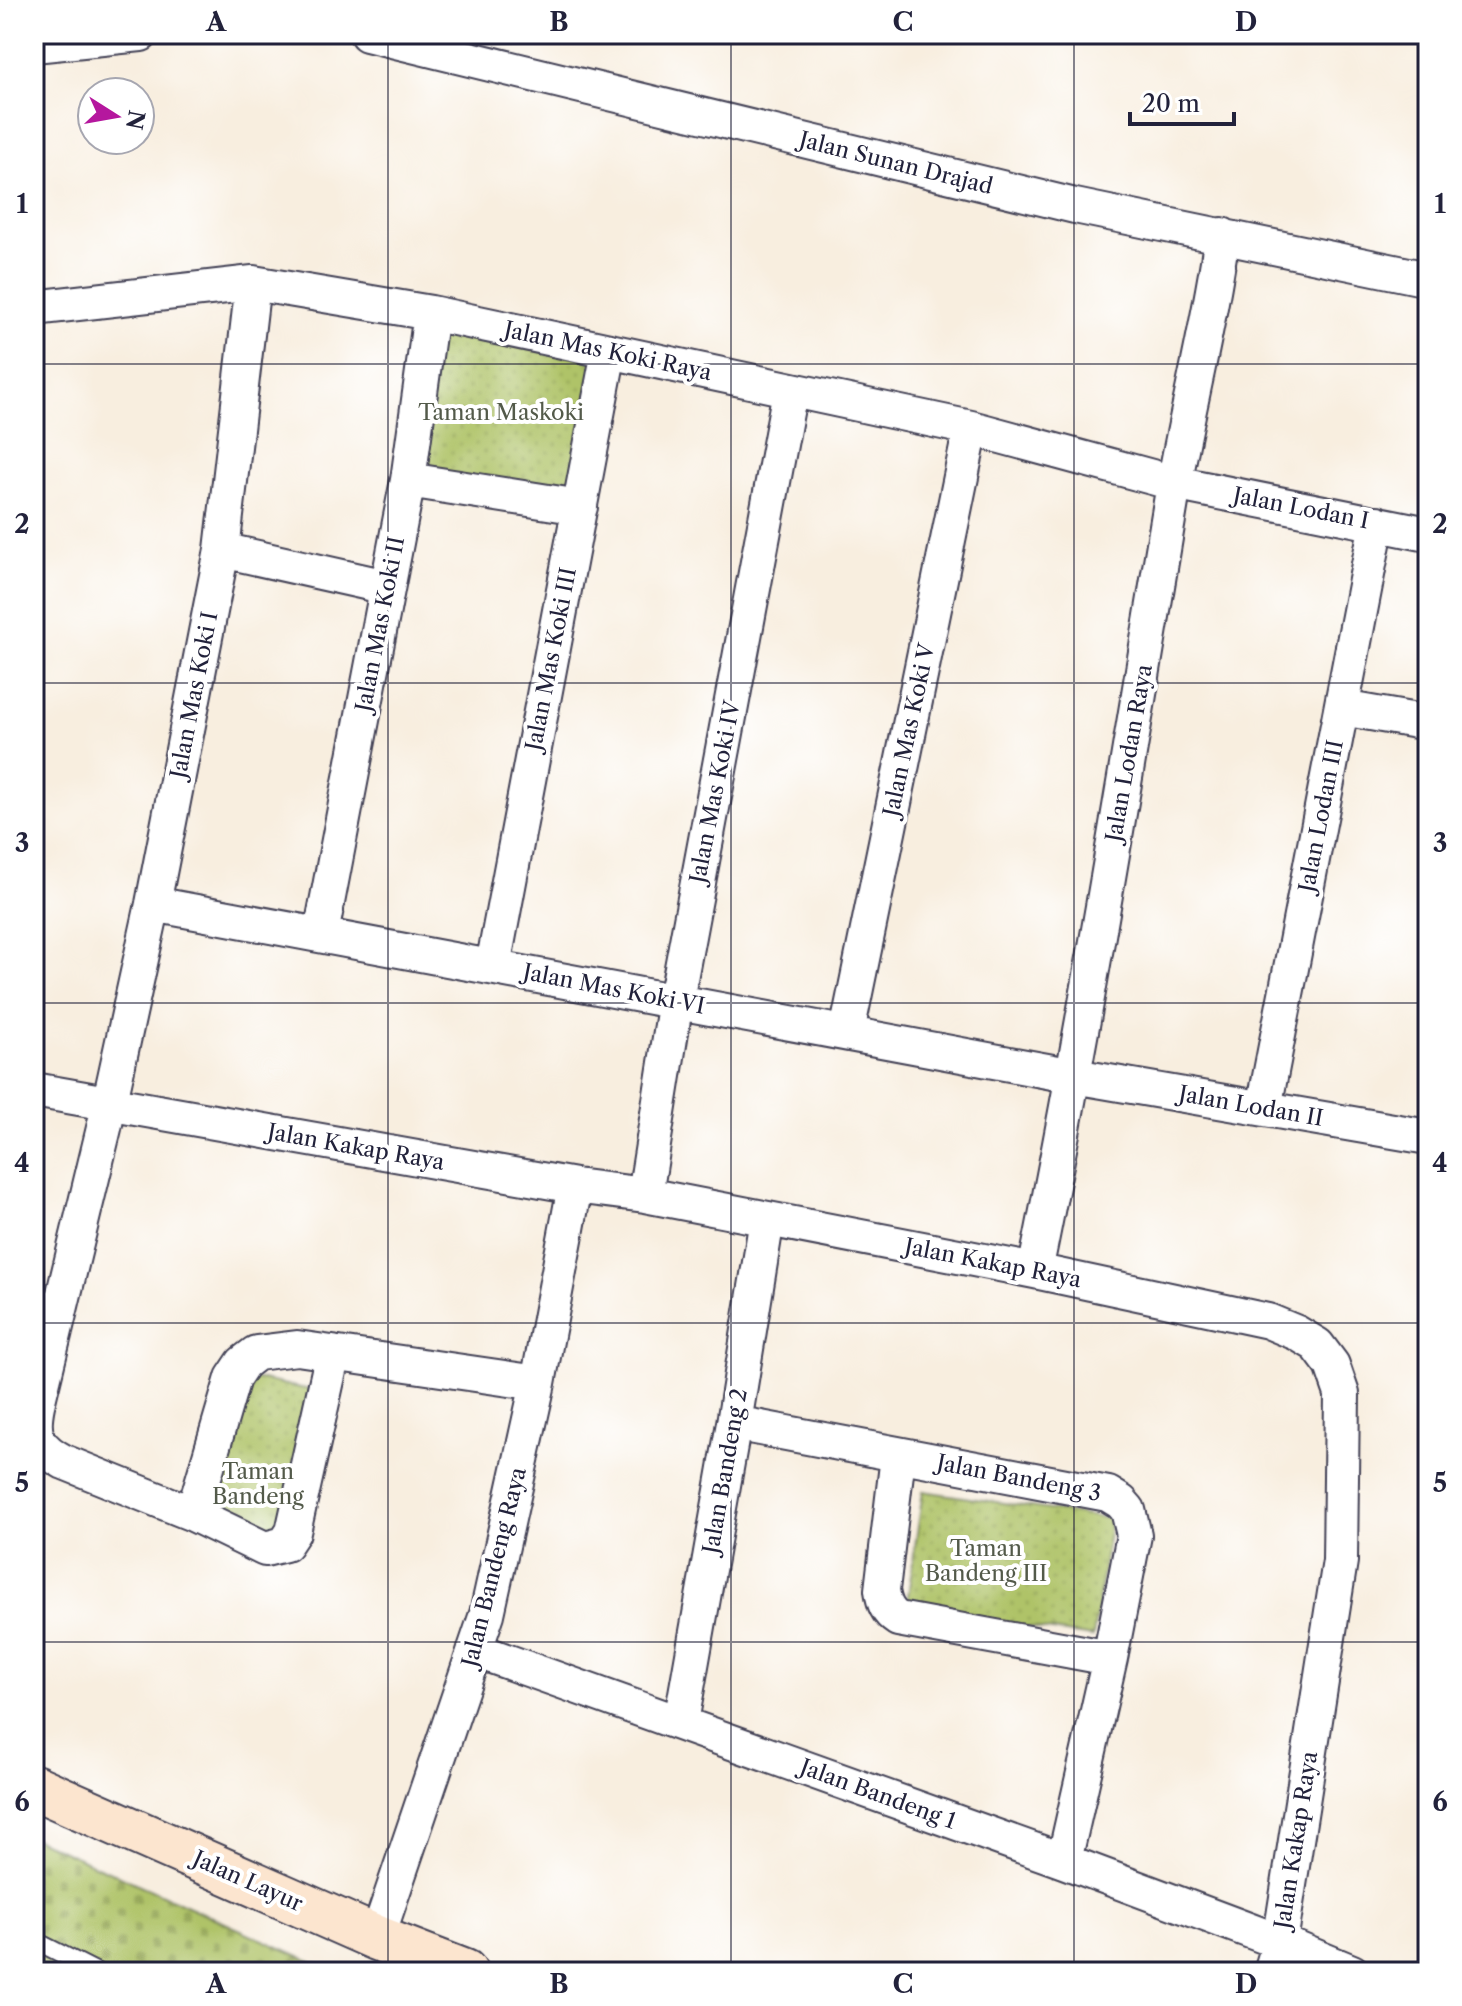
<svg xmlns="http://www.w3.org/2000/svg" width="1462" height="2006" font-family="'Libre Caslon Text',serif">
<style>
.cemetery{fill:url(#cemetery-stones);stroke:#687251;stroke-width:2}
.park{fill:url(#park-dots);stroke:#687251;stroke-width:2}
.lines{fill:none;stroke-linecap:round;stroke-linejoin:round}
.lane-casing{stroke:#424154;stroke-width:20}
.street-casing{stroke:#424154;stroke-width:38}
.secondary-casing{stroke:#424154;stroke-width:48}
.lane{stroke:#fff;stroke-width:16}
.street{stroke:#fff;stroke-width:34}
.secondary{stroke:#fce5cf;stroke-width:44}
.grid{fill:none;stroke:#22223b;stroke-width:2;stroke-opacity:0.55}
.labels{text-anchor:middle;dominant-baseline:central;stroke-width:8;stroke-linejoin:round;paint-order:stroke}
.street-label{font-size:22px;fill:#22223b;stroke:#fff}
.park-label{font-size:22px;fill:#535a4a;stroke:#fff}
.neatline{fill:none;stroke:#22223b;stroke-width:3}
.grid-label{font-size:26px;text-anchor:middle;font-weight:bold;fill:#22223b}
</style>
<defs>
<pattern id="cemetery-stones" width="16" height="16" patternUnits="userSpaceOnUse" patternTransform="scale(2)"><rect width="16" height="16" fill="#afc367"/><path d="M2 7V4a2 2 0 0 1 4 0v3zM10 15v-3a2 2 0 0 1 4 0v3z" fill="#96a75a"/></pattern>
<pattern id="park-dots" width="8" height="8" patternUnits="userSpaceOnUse" patternTransform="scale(2)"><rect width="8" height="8" fill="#afc367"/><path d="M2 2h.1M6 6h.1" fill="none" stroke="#96a75a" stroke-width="1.8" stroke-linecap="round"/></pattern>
</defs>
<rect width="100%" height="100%" fill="#fff"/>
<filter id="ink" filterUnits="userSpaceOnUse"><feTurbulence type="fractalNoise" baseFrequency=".0125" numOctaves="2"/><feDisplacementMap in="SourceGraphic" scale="16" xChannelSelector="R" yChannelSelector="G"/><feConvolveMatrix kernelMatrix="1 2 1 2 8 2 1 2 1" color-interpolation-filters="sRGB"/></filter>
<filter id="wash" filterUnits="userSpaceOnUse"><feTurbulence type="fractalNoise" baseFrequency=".006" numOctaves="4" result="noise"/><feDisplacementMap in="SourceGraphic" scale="32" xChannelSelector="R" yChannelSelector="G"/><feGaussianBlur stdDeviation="1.8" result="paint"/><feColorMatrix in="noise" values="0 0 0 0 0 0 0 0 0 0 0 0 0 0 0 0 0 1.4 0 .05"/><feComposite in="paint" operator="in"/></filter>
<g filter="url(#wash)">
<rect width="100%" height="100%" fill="#f8eedf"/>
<path class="cemetery" d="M34 1838 295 1954 334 1972H34Z"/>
<path class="park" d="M439 324 599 358 574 497 416 472Z
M252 1378 316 1391 278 1537 217 1508Z
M923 1491 1111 1519 1093 1637 906 1609Z"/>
</g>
<g filter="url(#ink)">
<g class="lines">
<defs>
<path id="lane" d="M34 1940 97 1972"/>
<path id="street" d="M367 34 1075 206 1428 279
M34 45 141 34
M253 283 222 550 153 904 104 1128 37 1405C31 1435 36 1447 64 1462L193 1514 233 1378 243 1363 256 1353 297 1348 538 1383
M34 308 253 283 431 313 971 428 1174 483 1428 534
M408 480 580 507
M222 550 387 587
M1342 708 1428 723
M153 904 1074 1076 1428 1137
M321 934 408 480 431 313
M493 966 609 351
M847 1032 971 428
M34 1090 575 1186 645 1195 1035 1271 1268 1321 1297 1333 1317 1345 1332 1365 1342 1394 1340 1561 1280 1942 1271 1972
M1264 1108 1377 523
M645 1195 676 1000 790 391
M1035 1271C1087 1016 1128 759 1171 502 1186 413 1210 325 1222 235
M734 1423 1108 1494 1121 1502 1128 1510 1134 1535 1110 1658 1064 1861
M898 1456 882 1590C884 1603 887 1612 898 1619L1110 1658
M193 1514 265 1549 285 1544 293 1532 333 1353
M475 1650 1064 1861 1280 1942 1352 1972
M681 1722 734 1423 767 1219
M377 1938 487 1614 538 1383 575 1186"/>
<path id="secondary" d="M34 1787 377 1938 465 1972"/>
</defs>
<use href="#lane" class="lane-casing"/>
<use href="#street" class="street-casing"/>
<use href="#secondary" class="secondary-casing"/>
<use href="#lane" class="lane"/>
<use href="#street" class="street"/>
<use href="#secondary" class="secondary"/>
</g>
</g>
<path class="grid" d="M388 34V1972M731 34V1972M1074 34V1972M34 364H1428M34 683H1428M34 1003H1428M34 1323H1428M34 1642H1428"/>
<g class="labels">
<g class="street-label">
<text transform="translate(896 163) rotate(14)">Jalan Sunan Drajad</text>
<text transform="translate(608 351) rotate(12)">Jalan Mas Koki Raya</text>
<text transform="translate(1301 508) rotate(11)">Jalan Lodan I</text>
<text transform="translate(380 624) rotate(-79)">Jalan Mas Koki II</text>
<text transform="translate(551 659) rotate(-79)">Jalan Mas Koki III</text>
<text transform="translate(194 695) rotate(-79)">Jalan Mas Koki I</text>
<text transform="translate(909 730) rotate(-78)">Jalan Mas Koki V</text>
<text transform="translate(1129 753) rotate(-80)">Jalan Lodan Raya</text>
<text transform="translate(715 792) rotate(-79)">Jalan Mas Koki IV</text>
<text transform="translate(1321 816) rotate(-79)">Jalan Lodan III</text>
<text transform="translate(614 989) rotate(11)">Jalan Mas Koki VI</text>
<text transform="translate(1251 1106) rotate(10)">Jalan Lodan II</text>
<text transform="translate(356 1147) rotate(10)">Jalan Kakap Raya</text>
<text transform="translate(993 1263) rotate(11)">Jalan Kakap Raya</text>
<text transform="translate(725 1471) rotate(-80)">Jalan Bandeng 2</text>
<text transform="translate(1019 1478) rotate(11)">Jalan Bandeng 3</text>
<text transform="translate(494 1567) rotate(-76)">Jalan Bandeng Raya</text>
<text transform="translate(878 1794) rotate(20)">Jalan Bandeng 1</text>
<text transform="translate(1296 1840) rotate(-81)">Jalan Kakap Raya</text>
<text transform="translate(248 1881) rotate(24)">Jalan Layur</text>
</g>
<g class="park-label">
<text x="501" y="412">Taman Maskoki</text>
<text x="258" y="1471">Taman<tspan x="258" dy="25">Bandeng</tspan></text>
<text x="986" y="1548">Taman<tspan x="986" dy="25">Bandeng III</tspan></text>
</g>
</g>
<rect width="1462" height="2006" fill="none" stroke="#fff" stroke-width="88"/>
<g transform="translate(116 116) rotate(101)"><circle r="38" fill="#ffffff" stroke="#a7a7b1" stroke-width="2"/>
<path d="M0-6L14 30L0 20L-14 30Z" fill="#b5179e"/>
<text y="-12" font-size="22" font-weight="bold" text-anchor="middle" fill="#22223b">N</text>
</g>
<path d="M1130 112v12h104v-12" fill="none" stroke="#22223b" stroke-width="4"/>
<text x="1142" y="112" font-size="24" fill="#22223b" stroke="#ffffff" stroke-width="6" paint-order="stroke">20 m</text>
<rect x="44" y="44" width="1374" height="1918" class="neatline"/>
<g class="grid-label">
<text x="216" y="31">A</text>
<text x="559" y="31">B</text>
<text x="903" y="31">C</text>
<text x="1246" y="31">D</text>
<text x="22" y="213">1</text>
<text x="1440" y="213">1</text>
<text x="22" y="533">2</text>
<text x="1440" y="533">2</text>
<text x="22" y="852">3</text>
<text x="1440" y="852">3</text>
<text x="22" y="1172">4</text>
<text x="1440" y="1172">4</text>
<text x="22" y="1492">5</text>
<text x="1440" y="1492">5</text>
<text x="22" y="1811">6</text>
<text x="1440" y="1811">6</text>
<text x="216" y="1993">A</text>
<text x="559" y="1993">B</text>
<text x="903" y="1993">C</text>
<text x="1246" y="1993">D</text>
</g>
</svg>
